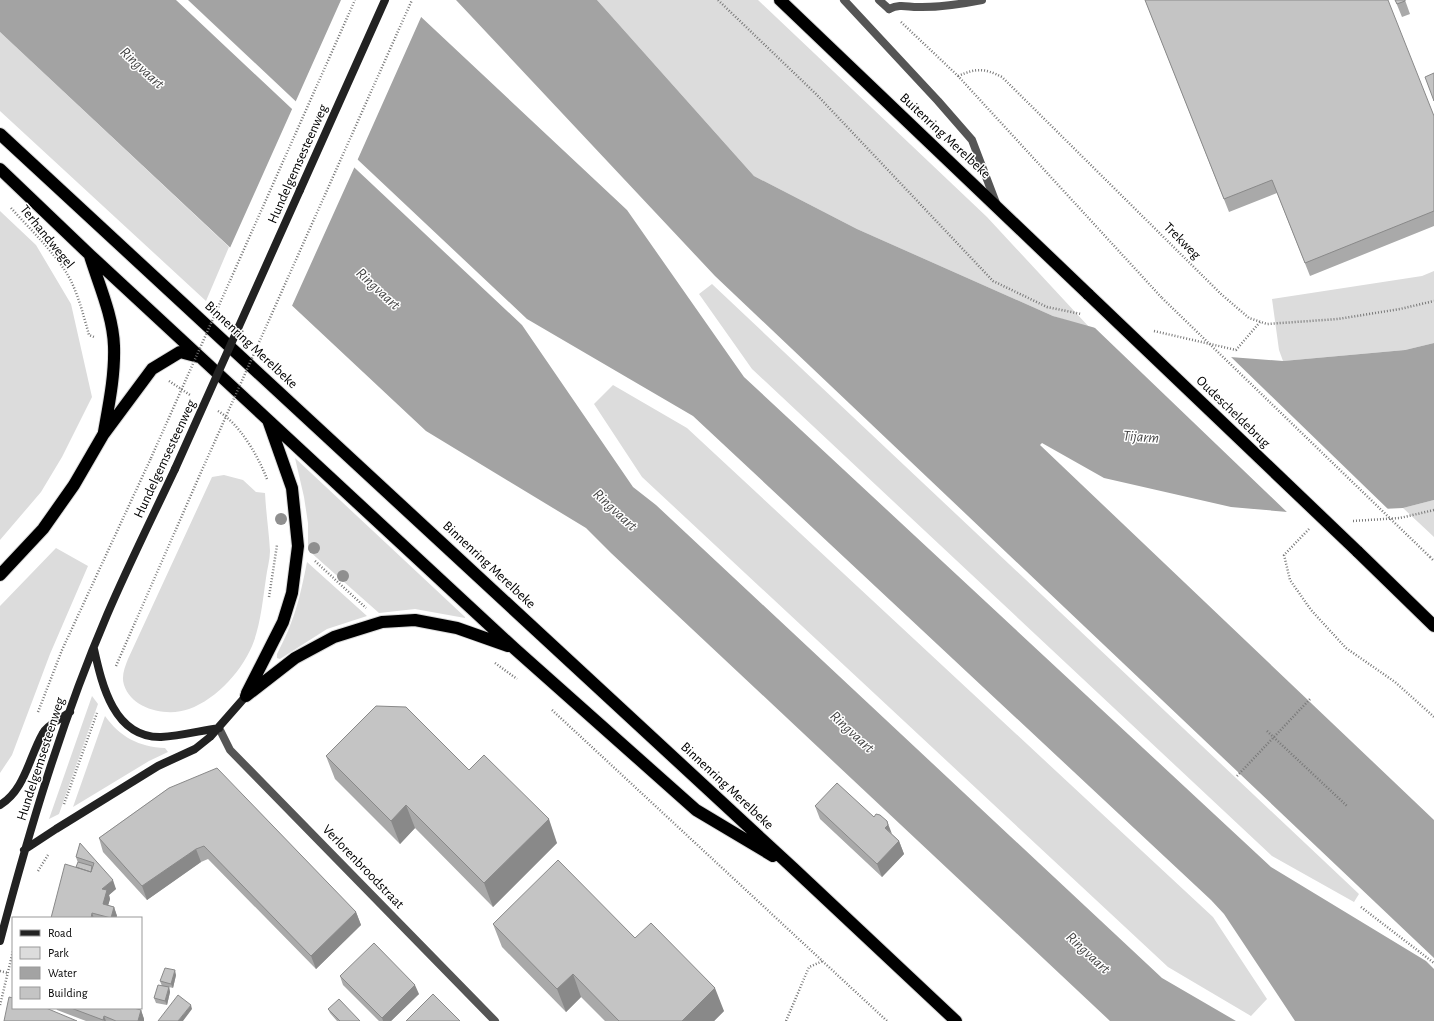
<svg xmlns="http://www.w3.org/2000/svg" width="1434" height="1021" font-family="'Alegreya Sans',sans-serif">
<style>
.green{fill:#dcdcdc}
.water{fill:#a3a3a3}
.pier{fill:#fff}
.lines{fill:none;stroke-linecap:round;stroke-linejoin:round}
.highway-casing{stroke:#dbdbdb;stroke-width:14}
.path{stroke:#777;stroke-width:2.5;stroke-dasharray:1 2;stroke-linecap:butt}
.lane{stroke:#555;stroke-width:8}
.street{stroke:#555;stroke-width:8}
.secondary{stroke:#222;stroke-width:8}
.highway{stroke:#000;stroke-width:12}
.highway-bridge-casing{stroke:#dbdbdb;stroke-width:14;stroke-linecap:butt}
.path-bridge{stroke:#777;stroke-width:2.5;stroke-dasharray:1 2;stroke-linecap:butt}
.secondary-bridge{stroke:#222;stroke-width:8}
.highway-bridge{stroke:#000;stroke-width:12}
.tree{fill:#8f8f8f}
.wall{fill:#a9a9a9}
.shaded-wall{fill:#898989}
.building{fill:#c4c4c4;stroke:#898989}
.labels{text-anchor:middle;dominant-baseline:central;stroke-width:3;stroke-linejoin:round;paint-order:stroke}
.street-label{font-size:14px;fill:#000;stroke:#fff}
.water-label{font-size:15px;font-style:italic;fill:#444;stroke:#fff}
</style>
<rect width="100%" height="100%" fill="#fff"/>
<path class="green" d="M597 0H758L987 217 1090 328 1053 316 857 229 754 176Z
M0 32 229 247 206 301 0 111Z
M0 211 36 245 71 304 92 397 62 457 41 492 0 540Z
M1434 271V343L1405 350 1283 361 1279 350 1272 299 1422 276Z
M712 284 1359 894 1354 902 1272 856 752 369 699 294Z
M613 385 687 428 1213 917 1267 999 1251 1016 1168 967 642 477 594 404Z
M295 458 465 617V618L415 609 379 613 308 550V523L304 497Z
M224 475 243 480 256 492 265 493C266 513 269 532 270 551 270 560 267 569 266 578 263 598 261 621 254 641 244 669 217 699 189 709 168 717 132 710 124 685 121 676 125 667 128 659L212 477Z
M1434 500V537L1403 508Z
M56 548 88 566 50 654 12 755 0 773V606Z
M307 562 367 616 327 629 280 659 277 658V654C294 622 300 598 307 562Z
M92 696 98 704 59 814 49 819Z
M105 716C120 737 139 747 165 748L168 752 149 761 73 807Z"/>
<path class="water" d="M0 0H176L522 325 633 487 656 505 1162 978 1236 1021H1110L611 553 586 528 426 431 0 32Z
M188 0H403L627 210 744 377 1271 867 1426 961 1434 969V1021H1295L1224 914 1211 900 693 416 527 319Z
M456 0H597L754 176 857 229 1053 316 1124 336 1230 357 1283 361 1405 350 1434 343V500L1403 508 1299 513 1231 507 1104 478 1042 443 1040 445 1434 820V958L715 276Z"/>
<path class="pier" d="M341 0H406L422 15 357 161 295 103Z
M293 107 355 166 291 308 229 250Z
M1094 327 1229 355 1390 511 1290 515Z"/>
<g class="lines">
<defs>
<path id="highway" d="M780 0 1089 295
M0 134 793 868 956 1021
M0 169 90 255 515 649 696 810 773 856
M90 256C99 285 113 316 114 346 115 375 109 404 104 432
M1357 551 1434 626
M0 575 43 529 74 485 103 435 152 369 180 352 199 357
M247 693 283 622 292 593 298 546 292 488 268 420
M246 696 295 658 334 637 382 622 415 620 457 628 508 646"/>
</defs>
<use href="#highway" class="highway-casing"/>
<path class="path" d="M718 0 816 94 993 281 1047 307 1081 314
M901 22 958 76 1162 298
M958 76C977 68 984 68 1002 77L1221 294 1249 318 1267 324 1338 319 1400 309 1434 301
M11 208C29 228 49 247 64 269 77 288 83 314 89 335L94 337
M1154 331 1236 350 1260 322
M169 381 190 395
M218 411C240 424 258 456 267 479
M1353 521 1400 518 1434 510
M1309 529 1284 555 1290 580 1311 610 1346 648 1395 682 1434 717
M1430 557 1434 561
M315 561 366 608
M269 597 277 545
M495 663 517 679
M116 666 198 479
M552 710 887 1021
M38 712 62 650 151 458
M1267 731 1347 806
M64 804 97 713
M38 871 48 855
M1361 907 1434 963
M0 971 8 973
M0 1005 13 951
M786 1021 809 967 823 961"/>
<path class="lane" d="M889 9C902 3 908 8 922 7 942 7 962 4 982 0"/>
<path class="street" d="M844 0 938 101 972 140 996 203
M879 0 889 9
M219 728 230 750 495 1021"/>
<path class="secondary" d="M300 190 385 0
M94 649C102 685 114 738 161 737 180 736 199 731 219 728
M0 805C25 790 29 757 43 733 47 725 62 718 70 712
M24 850 56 829 158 766 195 749 210 737 246 696
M0 941C29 831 62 720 107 615 128 566 152 518 175 469"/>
<use href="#highway" class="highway"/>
<defs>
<path id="highway-bridge" d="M1089 295 1357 551"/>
</defs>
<use href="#highway-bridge" class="highway-bridge-casing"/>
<path class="path-bridge" d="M1162 298 1430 557
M151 458 355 0
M198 479 412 0
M1237 776 1311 698"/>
<path class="secondary-bridge" d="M175 469 300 190"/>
<use href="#highway-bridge" class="highway-bridge"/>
</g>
<g class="tree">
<circle cx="281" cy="519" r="6"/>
<circle cx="314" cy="548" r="6"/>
<circle cx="343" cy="576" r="6"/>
</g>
<path class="wall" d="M1145 0 1434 116V226L1310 276 1277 193 1229 212Z
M1395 0H1405L1410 14 1402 17Z
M326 756 469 770 557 843 493 907 415 828 400 844 335 779Z
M169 788 356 912 361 925 316 969 208 859 201 862 147 900 103 852 99 838Z
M815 806 874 817 899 841 904 854 882 877 820 819Z
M80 843 116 889 109 895 110 899 108 905 114 907 117 916 116 918H51L76 867 78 863 76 857Z
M493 924 635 938 724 1011 714 1021H605L581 997 566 1012 502 947Z
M176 975 173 988 169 987 170 992 167 1005 156 1003 154 998 162 986 160 981Z
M340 976 419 994 391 1021H379L343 985Z
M56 1008H137V1009L141 1010 144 1019V1021H86L57 1010Z
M328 1009 360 1021H337L330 1013Z"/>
<path class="shaded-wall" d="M406 805 415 828 400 844 391 821Z
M549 819 557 843 493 907 484 883Z
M887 821 892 834 885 828Z
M899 841 904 854 882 877 877 864Z
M196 849 201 862 147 900 142 886Z
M113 880 116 889 109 895 110 899 106 913 103 904 102 889Z
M114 907 117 916 116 918H111Z
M356 912 361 925 316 969 311 956Z
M92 913 94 918H91Z
M175 970 176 975 173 988 171 984Z
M573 974 581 997 566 1012 557 989Z
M415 985 419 994 391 1021H383L382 1018Z
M169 987 170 992 167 1005 165 1001Z
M715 988 724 1011 714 1021H682Z
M191 1005 192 1009 183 1021H178Z
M141 1010 144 1019V1021H138Z
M104 1016 106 1021H104L103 1020Z"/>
<path class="building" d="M1145 0H1388L1434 116V211L1305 263 1272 180 1224 199Z
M1395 0H1405V1L1397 4Z
M1434 73V101L1425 77Z
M376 706 406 707 469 770 484 755 549 819 484 883 406 805 391 821 326 756Z
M217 768 356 912 311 956 204 846 196 849 142 886 99 838 169 788Z
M837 783 874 817 876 814 880 815 887 821 888 825 885 828 899 841 877 864 815 806Z
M80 843 113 880 102 889 107 890 103 904 114 907 111 918 92 913 91 918H51L65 864 91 872 94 863 76 857Z
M558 860 635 938 651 923 715 988 682 1021H619L573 974 557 989 493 924Z
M78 862 92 866 91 872 76 867Z
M374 943 415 985 382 1018 340 976Z
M165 968 175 970 171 984 160 981Z
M158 985 169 987 165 1001 154 998Z
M433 994 460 1021H406Z
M178 995 191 1005 178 1021H158Z
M9 997 13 998V1008H46L77 1021H4Z
M339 999 360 1021H340L328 1009Z
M71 1008H134L141 1010 138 1021H116L104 1016 103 1020Z"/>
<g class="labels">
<g class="street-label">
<text transform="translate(945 136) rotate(43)">Buitenring Merelbeke</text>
<text transform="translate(298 164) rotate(-66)">Hundelgemsesteenweg</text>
<text transform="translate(47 237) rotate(51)">Terhandwegel</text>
<text transform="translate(1182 241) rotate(45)">Trekweg</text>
<text transform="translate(251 345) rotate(43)">Binnenring Merelbeke</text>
<text transform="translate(1233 412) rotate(44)">Oudescheldebrug</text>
<text transform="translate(165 459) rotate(-65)">Hundelgemsesteenweg</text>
<text transform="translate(489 565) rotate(43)">Binnenring Merelbeke</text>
<text transform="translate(41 759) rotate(-72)">Hundelgemsesteenweg</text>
<text transform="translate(727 786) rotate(43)">Binnenring Merelbeke</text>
<text transform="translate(363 867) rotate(46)">Verlorenbroodstraat</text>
</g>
<g class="water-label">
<text transform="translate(142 68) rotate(43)">Ringvaart</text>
<text transform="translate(378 289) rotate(43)">Ringvaart</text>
<text transform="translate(1141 437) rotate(4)">Tijarm</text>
<text transform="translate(615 510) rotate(43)">Ringvaart</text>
<text transform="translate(852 732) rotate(43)">Ringvaart</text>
<text transform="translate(1088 953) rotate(43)">Ringvaart</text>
</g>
</g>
<rect x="12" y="917" width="130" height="92" fill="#ffffff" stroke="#999999"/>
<rect x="20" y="930" width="20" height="6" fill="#222222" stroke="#999999"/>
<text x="48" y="937" font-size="12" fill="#000000">Road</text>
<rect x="20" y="947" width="20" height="12" fill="#dcdcdc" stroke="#999999"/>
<text x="48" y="957" font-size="12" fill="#000000">Park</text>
<rect x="20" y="967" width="20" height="12" fill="#a3a3a3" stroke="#999999"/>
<text x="48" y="977" font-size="12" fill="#000000">Water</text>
<rect x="20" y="987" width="20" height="12" fill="#c4c4c4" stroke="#999999"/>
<text x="48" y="997" font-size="12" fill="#000000">Building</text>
</svg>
